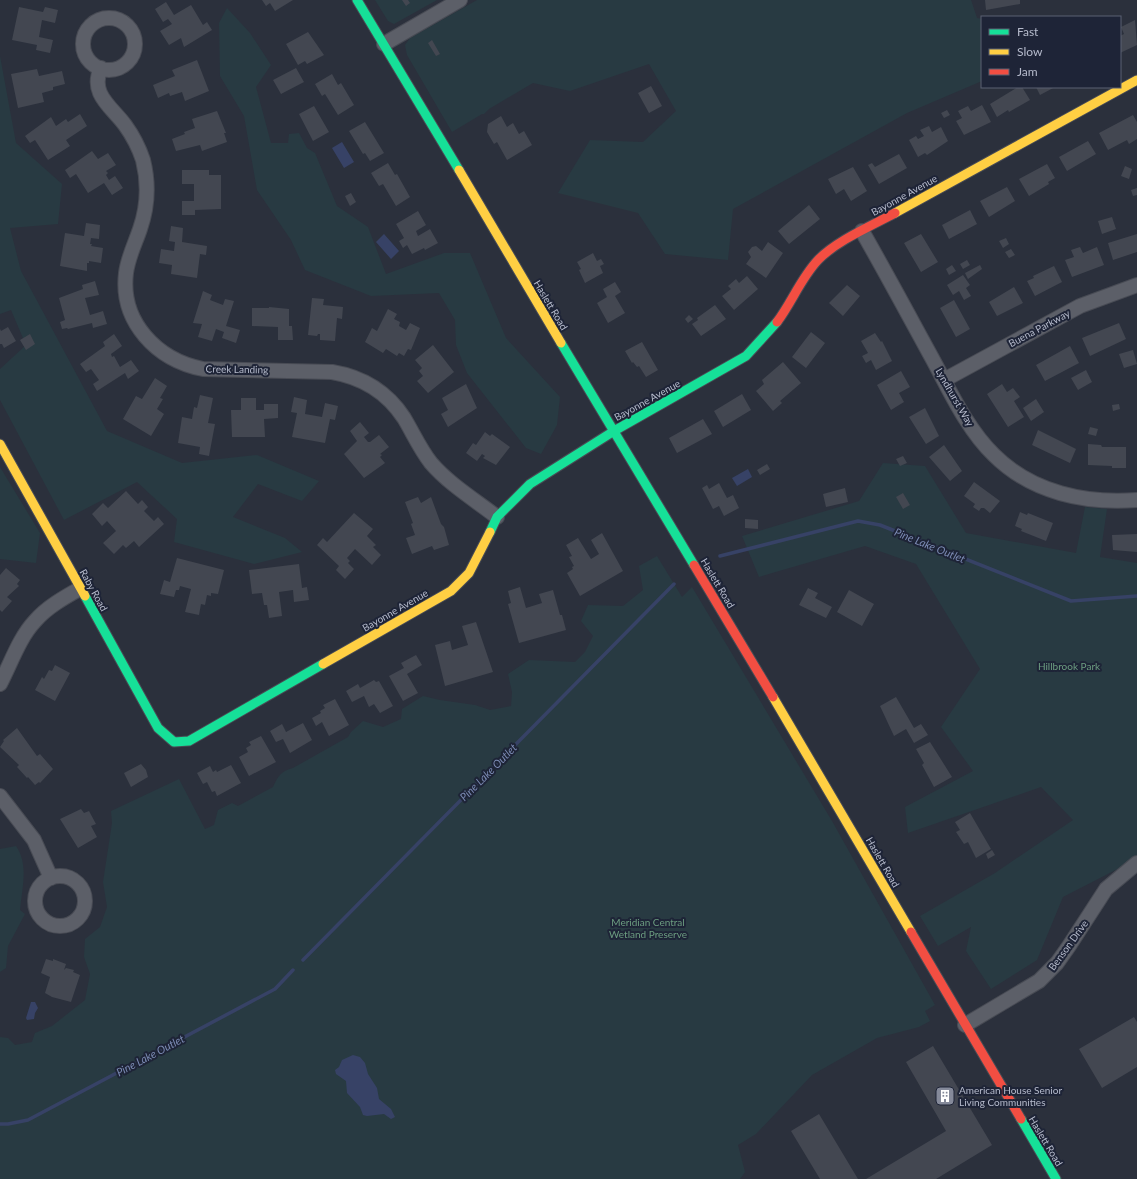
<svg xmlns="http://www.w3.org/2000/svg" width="1137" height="1179" font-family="Lato,sans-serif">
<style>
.green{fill:#283a42}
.water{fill:#374266}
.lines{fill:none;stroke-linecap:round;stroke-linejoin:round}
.stream{stroke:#374266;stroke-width:3.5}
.building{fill:#434751}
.street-casing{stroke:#484b54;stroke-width:16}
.fast-casing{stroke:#484b54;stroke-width:11}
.slow-casing{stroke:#484b54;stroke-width:11}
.jam-casing{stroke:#484b54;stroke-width:11}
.street{stroke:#5c5f68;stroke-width:14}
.fast{stroke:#16e098;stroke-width:9}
.slow{stroke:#ffcf43;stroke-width:9}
.jam{stroke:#f24e42;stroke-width:9}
.labels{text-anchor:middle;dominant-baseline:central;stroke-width:4;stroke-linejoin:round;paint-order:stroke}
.street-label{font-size:10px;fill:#b6bbcc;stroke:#1e2437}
.park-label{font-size:10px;fill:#6c9d80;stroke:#1e2437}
.poi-label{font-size:10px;fill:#b6bbcc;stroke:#1e2437;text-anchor:start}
.water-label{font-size:11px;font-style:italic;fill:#7c8bb4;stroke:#1e2437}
</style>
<rect width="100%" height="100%" fill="#2b303c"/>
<path class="green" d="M375 0H437L394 24 388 21Z
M477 0H971L977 18 982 19V81L907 113 733 209 728 260 665 254 638 213 558 193 590 140 643 142 676 111 649 64 570 91 533 83 489 109 484 114H482L452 132 407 55 405 45 410 38Z
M227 8 250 33 271 65 256 87 271 143H288L289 134 299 133 307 148 315 153 337 206 368 227 386 274 444 253H470L506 338 560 397 557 425 541 454 526 448 467 373 456 345 455 320 439 293 371 296 305 270 291 240 257 190 244 116 220 76 219 23Z
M0 56 16 143 62 184 58 224 10 228 21 271 107 431 182 463 257 455 319 481 302 501 258 484 233 517 285 538 302 552 254 564 174 542 177 519 137 482 64 520 0 400V369L26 345 11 310 0 314Z
M883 463 925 466 966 533 1076 553 1085 507 1107 509 1100 557 1137 563V859L1063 897 1037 960 991 989 966 951 971 927 938 946 920 916 995 873 1073 820 1041 787 908 833 905 807 973 771 941 727 980 669 916 564 865 546 759 577 742 536 859 501Z
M0 467 40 533 36 563 0 559Z
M657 556 682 597 692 587 832 821 935 1005 925 1011 930 1021 919 1027 877 1038 812 1075 756 1134 738 1145 745 1172 740 1179H0V1037L8 1038 15 1045 32 1042 35 1033 52 1026 85 1000 90 974 84 957 85 939 100 927 107 907 103 882 112 823 111 811 179 779 205 829 214 825 218 810 232 803 238 806 273 787C278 776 281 771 293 768L348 737 351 732 363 721 383 727 401 719 402 709 423 696 440 700 475 705 490 710 511 706 512 692 508 674 529 660 575 662 585 652 593 636 581 621 588 605 623 606 643 590 639 566Z
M16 846C29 865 22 888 20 910L25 914 8 946 6 968 0 972V849Z"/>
<path class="water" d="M342 142 354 162 344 168 332 148Z
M384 234 399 251 391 259 376 242Z
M748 469 752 477 737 486 732 478Z
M31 1002H35L38 1008 35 1013 34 1019 27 1020 26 1018Z
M353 1055 360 1057 365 1063 368 1074 377 1088 379 1099 391 1109 395 1117 391 1119 384 1114 367 1116 363 1115 360 1107 347 1093 346 1081 336 1074 335 1070 339 1067 342 1060Z"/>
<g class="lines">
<path class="stream" d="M720 556 858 521 880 525 1071 601 1137 596
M303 960 674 584
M0 1124H8L28 1120 275 989 293 970"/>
</g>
<path class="building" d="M262 0H293L275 11 270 3 266 6Z
M402 0H408L410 3 406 6Z
M985 0H1020V4L986 10Z
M166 2 174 15 191 5 203 25 207 22 212 30 184 47 181 38 169 45 160 31 172 24 168 19 163 22 155 9Z
M19 7 43 12 45 7 58 10 55 23 42 20 39 37 53 40 50 53 36 50 37 45 12 40Z
M1135 20 1137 45 1120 53V36L1124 34 1121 27Z
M308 32 324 55 307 64 305 61 298 65 286 44Z
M432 40 440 54 436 56 428 43Z
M197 60 209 91 185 101 182 92 170 96 169 93 158 98 153 85 175 76 172 70Z
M296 68 304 82 281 94 273 80Z
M37 69 39 76 62 71 65 84 53 87V90L42 93 44 102 18 108 11 74Z
M332 74 338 85 341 83 354 105 338 115 325 94 322 96 315 84Z
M651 86 662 106 649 113 638 93Z
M1018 87H1022L1030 100 1009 112 1008 110 997 117 990 104Z
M1036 87H1055L1040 95Z
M982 105 991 122 964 135 956 121 962 118 958 111 968 106 971 111Z
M314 106 329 132 313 141 299 114Z
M947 110 950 115 944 118 941 113Z
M217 111 226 133H224L227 142 202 151 200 145 176 151 172 139 185 134 184 132 195 128 192 119Z
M80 114 87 126 66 140 70 146 48 160 35 140 30 143 25 136 51 117 56 126 66 119 68 122Z
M1133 115 1137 122V139L1129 144 1127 140 1108 150 1099 133Z
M501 116 507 127 513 123 519 134 524 131 532 145 507 160 497 142 494 144 487 132 488 124Z
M365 122 384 153 370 161 365 153 363 154 349 131Z
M929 126 932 132 941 127 948 141 927 155 925 153 918 157 909 140 916 136 918 139 924 136 920 130Z
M1088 141 1096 154 1067 171 1059 157Z
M92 151 98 159 108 153 116 165 106 171 108 173 106 175 109 180 115 176 123 188 112 195 104 183 88 193 76 174 70 178 65 170Z
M899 154 907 168 879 184 868 165 872 163 875 167Z
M388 163 395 175 397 174 410 197 396 206 383 184 379 186 371 173Z
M1047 164 1055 178 1048 182 1049 184 1029 196 1019 179Z
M1125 166 1132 169 1129 179 1121 176Z
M853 167 867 191 851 201 844 189 836 194 828 179Z
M182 170H209V175H221V209L195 210V215H182V201H194V184H182Z
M1007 187 1015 201 989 217 980 201Z
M1137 188V195L1133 196 1131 190Z
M351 193 356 202 350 206 345 196Z
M809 205 820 219 789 244 778 231Z
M970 210 977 224 949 239 942 225Z
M418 211 426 225 416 231 418 236 430 229 438 243 425 250 424 248 412 254 407 245 403 248 399 241 404 238 396 224Z
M1112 217 1116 229 1102 234 1098 221Z
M86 223 100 225 99 239 91 238 90 244H92L91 246 103 248 101 263 89 261V263H87V271L60 266 65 233 84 236Z
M171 226 183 228 182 242 207 246 206 255 200 254 197 278 171 274 172 265 159 263 161 249 174 251 175 242 169 241Z
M921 234 938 262 921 272 904 243Z
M1137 234V252L1113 260 1108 243Z
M1006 238 1009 244 1003 248 999 241Z
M768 242 783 253 766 278 746 264 751 257 748 252 752 247 756 246 762 251Z
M1080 247 1083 253 1097 247 1104 265 1072 277 1065 260 1074 257 1071 250Z
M1011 249 1015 255 1009 258 1005 252Z
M593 253 597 261 601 259 604 264 600 266 603 273 585 283 579 270 581 269 577 262Z
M967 260 970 265 963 269 960 264Z
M952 265 956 271 949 275 946 269Z
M980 265 982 269 968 279 965 273Z
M1054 266 1062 282 1035 296 1027 281 1034 278 1033 276Z
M963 275 970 285 966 288 971 296 964 300 959 291 953 295 947 285Z
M747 276 758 289 734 310 722 296 731 289 728 286 736 279 739 283Z
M95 281 99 295 85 298 90 315 103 311 107 324 93 328 92 323 68 329 67 328 62 329 60 322 65 320 59 298 83 289 82 285Z
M615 282 621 292 615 296 625 313 608 323 597 303 607 297 603 289Z
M847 285 860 296 843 316 829 303Z
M1014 287 1023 303 997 316 989 302Z
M203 291 212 295 210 300 223 305 225 299 234 301 226 326 240 330 236 343 222 338 224 332 216 329 212 341 198 337 202 324 193 323Z
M312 298 324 299 323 305 343 307 342 319 337 318 335 341 320 340V334H318L317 336 308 335Z
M954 300 970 329 956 337 940 308Z
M715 305 726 319 701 336 692 324 698 320 697 318Z
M269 307 289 309V326H292L293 340H278V327L252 326V308H269Z
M388 309 397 314 394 319 400 322 399 326 406 330 410 323 420 328 411 350 408 349 404 356 399 353 397 356 386 349 383 353 365 342 372 328 377 331Z
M689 315 693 319 688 323 685 319Z
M1119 323 1126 339 1090 356 1082 338Z
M8 327 16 341 4 348 2 344H0V329L1 331Z
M811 332 825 343 806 368 792 357Z
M875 333 881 342 882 341 892 361 876 370 871 360 866 363 862 356 868 353 861 341Z
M30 334 35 344 26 350 20 340Z
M114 334 122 346 111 354 112 357 114 356 120 367 131 360 139 371 128 379 125 373 97 391 93 384 99 380 91 369 86 372 80 364 105 346 103 342Z
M642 342 658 370 646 377 639 366 637 367 633 362 632 363 625 351Z
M433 345 454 372 428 393 417 381 423 376 419 371 422 368 415 360Z
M1070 346 1079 363 1045 381 1036 365Z
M1133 350 1137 364 1124 368 1119 354Z
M783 362 801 383 780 401 782 403 773 411 756 391 764 384 762 380Z
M1086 370 1092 382 1078 390 1071 378Z
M901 371 910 387 899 393 904 402 891 410 877 385Z
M155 378 167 386 160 398 163 399 157 409 164 414 151 436 123 419 136 396 142 399Z
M466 384 477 408 448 427 441 414 448 410 442 398Z
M1002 384 1007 392 1013 388 1020 397 1014 401 1024 417 1008 427 987 394Z
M742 394 751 410 723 427 714 411Z
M200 395 213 398 208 423 215 424 209 456 199 454 200 447 178 443 182 417 192 419 194 407 197 408Z
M294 397 307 400 305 414 322 417 325 403 338 406 335 420 330 419 325 443 292 437 297 413 291 412Z
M241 398H256V410H264V404H278V418L264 419 265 437H232L231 410H241Z
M1036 399 1044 412 1031 421 1023 408Z
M1119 404 1120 409 1113 411 1112 405Z
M925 408 939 436 926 444 909 417Z
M703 419 712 434 677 453 669 438Z
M360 422 369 433 364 437 368 442H370L379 435 389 447 380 454 382 455 380 457 385 463 364 478 344 454 357 441 350 431Z
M1090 427 1098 429 1096 436 1088 434Z
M1038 430 1076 449 1070 463 1032 445Z
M485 432 490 436 492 434 510 447 496 465 483 458 485 456 482 454 477 461 466 453 473 443 476 445Z
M1088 444 1101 445 1102 447H1126V468H1112V466L1088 465Z
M944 445 962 471 950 481 929 457Z
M903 456 907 463 900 466 896 459Z
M767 464 770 469 760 475 757 470Z
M974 482 1000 501 990 513 984 508H981L979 511 973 507 975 504 964 496Z
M719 483 727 498 733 495 739 508 724 516 719 506 713 509 702 488 707 485 709 489Z
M845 488 848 502 826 507 823 494Z
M126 491 138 504 142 500 148 507 144 511 154 521 158 517 164 524 139 547 134 541 126 548 123 545 114 554 103 543 116 531 107 521 102 526 92 514 103 503 108 508Z
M903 493 910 505 903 509 896 497Z
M418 497 421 503 431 497 441 524 444 527 449 545 434 550 432 546 412 554 406 538 415 535 411 524 413 523 405 502Z
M1020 512 1027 515 1028 513 1053 523 1046 541 1021 531 1022 529 1015 526Z
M354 513 373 529 367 536 376 545 373 547 381 555 372 565 355 549 347 558 350 561 348 563 354 569 345 579 336 570 339 566 317 545 323 538 327 542Z
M745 519 758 520V529L745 528Z
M602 533 623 571 580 596 567 573 573 569 572 567 574 566 569 557 572 556 566 545 578 538 591 559 599 554 591 540Z
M1137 534V552L1113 550 1112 535Z
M177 558 224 570 218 594 211 593V596L207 595 205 605 201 604 199 615 185 612 191 589 180 586 179 590H176L174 597 160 594 164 580 170 582Z
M299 564 302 588 307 587 309 600 294 602 293 590 279 592 282 616 269 618 267 605H264L262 593 252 594 249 570Z
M6 568 20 580 17 584 19 586 7 597 12 601 2 612 0 610V575Z
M520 587 526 608 542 603 539 594 553 590 560 615H562L566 630 519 643 508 604 511 603 508 591Z
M808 588 818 593 815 598 832 607 826 618 799 605Z
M849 590 874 604 862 626 837 612Z
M476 622 493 672 445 686 435 645 450 641 452 650 468 645 462 626Z
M416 655 422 665 407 674 418 693 403 701 389 676 404 668 401 663Z
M55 665 70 673 55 701 35 690 42 677 44 679 49 670 52 671Z
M374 680 376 682 379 681 393 706 380 713 374 704 369 707 364 696 352 702 346 691 358 684 360 688Z
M896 697 914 728 921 724 928 735 914 743 906 729 894 736 880 706Z
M335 699 349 725 329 736 322 722 316 726 312 718 321 713 320 711 325 708 323 705Z
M303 723 312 740 290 753 283 739 276 742 270 731 282 724 286 732Z
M17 728 37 756 40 754 53 769 40 783 39 782 35 785 28 777 27 778 17 767 19 765 0 747 4 741 3 740Z
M261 736 276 762 249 776 239 757 248 752 246 748 251 745 249 742Z
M930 742 952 777 934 787 922 765 924 763 916 749Z
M141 764 146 770 148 777 131 787 124 773Z
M231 765 241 783 217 796 215 791 212 792 207 782 203 784 197 773 210 766 213 772 216 770 217 772Z
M81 809 84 813 89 811 96 824 91 826 97 837 78 848 60 819Z
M970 813 991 849 976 858 968 842 964 844 956 832 960 830 955 822Z
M992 850 995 855 988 859 986 854Z
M46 959 53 961V959L66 964 64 970 66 968 74 970 73 972 80 975 71 1002 52 997 45 993 50 977 41 973Z
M1134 1017 1137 1022V1067L1102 1088 1079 1049Z
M933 1046 992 1145 936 1179H866L946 1131 906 1062Z
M819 1114 858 1179H820L791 1131Z"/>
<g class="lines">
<defs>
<path id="street" d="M83 44a26 26 0 1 1 52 0a26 26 0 1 1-52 0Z
M384 44 460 0
M101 68C89 94 112 107 125 125 133 136 139 148 143 160 149 184 148 206 140 229 135 244 128 257 126 273 120 322 157 360 203 369L332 372C362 377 387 392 404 418 413 433 420 449 431 463 449 484 475 500 497 517
M862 231C886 273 909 316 932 358 950 391 967 429 994 455 1032 493 1086 504 1137 500
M944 380 1080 306 1137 285
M0 684C11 663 19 638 35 621 47 607 65 597 81 588
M0 796 34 840 51 878
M35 901a25 25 0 1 1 50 0a25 25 0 1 1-50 0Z
M965 1025 1039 981 1057 963 1069 946 1106 889 1137 863"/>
<path id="fast" d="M357 0 459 170
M561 343 694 565
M490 532 497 517 530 484 614 431 746 356 777 322
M85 596 158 728 174 742 189 741 323 664
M1021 1119 1056 1179"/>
<path id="slow" d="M459 170 561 343
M895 213 1137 80
M0 444 85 596
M323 664 451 591 469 573 490 532
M773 697 911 932"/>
<path id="jam" d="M777 322C792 302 801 278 818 260 836 241 871 226 895 213
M694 565 773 697
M911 932 1021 1119"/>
</defs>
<use href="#street" class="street-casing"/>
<use href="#fast" class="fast-casing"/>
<use href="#slow" class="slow-casing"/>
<use href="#jam" class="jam-casing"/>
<use href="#street" class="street"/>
<use href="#fast" class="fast"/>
<use href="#slow" class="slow"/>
<use href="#jam" class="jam"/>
</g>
<defs>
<symbol id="building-square" viewBox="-11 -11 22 22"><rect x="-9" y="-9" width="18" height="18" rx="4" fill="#858a9a" stroke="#1e2437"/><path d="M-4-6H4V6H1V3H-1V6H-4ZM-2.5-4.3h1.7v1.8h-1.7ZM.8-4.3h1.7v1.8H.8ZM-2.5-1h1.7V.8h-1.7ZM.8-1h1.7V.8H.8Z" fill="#fff"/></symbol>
</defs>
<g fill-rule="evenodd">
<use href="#building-square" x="934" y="1085" width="22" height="22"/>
</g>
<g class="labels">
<g class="street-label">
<text transform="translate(904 195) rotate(-29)">Bayonne Avenue</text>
<text transform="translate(551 305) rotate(59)">Haslett Road</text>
<text transform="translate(1039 328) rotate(-28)">Buena Parkway</text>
<text transform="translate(237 369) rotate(1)">Creek Landing</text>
<text transform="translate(955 397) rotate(60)">Lyndhurst Way</text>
<text transform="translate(647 400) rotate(-29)">Bayonne Avenue</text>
<text transform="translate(718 583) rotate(59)">Haslett Road</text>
<text transform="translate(94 590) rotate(61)">Raby Road</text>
<text transform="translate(395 610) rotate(-30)">Bayonne Avenue</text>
<text transform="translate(883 862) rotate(60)">Haslett Road</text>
<text transform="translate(1068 945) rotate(-54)">Benson Drive</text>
<text transform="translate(1046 1141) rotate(59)">Haslett Road</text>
</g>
<g class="park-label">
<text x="1069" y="666">Hillbrook Park</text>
<text x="648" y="922">Meridian Central<tspan x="648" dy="12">Wetland Preserve</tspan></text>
</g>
<g class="poi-label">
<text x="959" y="1090">American House Senior<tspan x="959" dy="12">Living Communities</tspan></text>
</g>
<g class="water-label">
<text transform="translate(930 545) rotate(22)">Pine Lake Outlet</text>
<text transform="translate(488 772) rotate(-45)">Pine Lake Outlet</text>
<text transform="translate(150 1055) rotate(-28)">Pine Lake Outlet</text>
</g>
</g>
<rect x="981" y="16" width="140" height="72" fill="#1e2437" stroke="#5b6073"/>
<rect x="989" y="29" width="20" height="6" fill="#16e098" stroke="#5b6073"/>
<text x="1017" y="36" font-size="12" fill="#b6bbcc">Fast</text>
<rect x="989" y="49" width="20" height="6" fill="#ffcf43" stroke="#5b6073"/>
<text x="1017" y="56" font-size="12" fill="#b6bbcc">Slow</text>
<rect x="989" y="69" width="20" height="6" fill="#f24e42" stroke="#5b6073"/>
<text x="1017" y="76" font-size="12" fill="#b6bbcc">Jam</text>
</svg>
